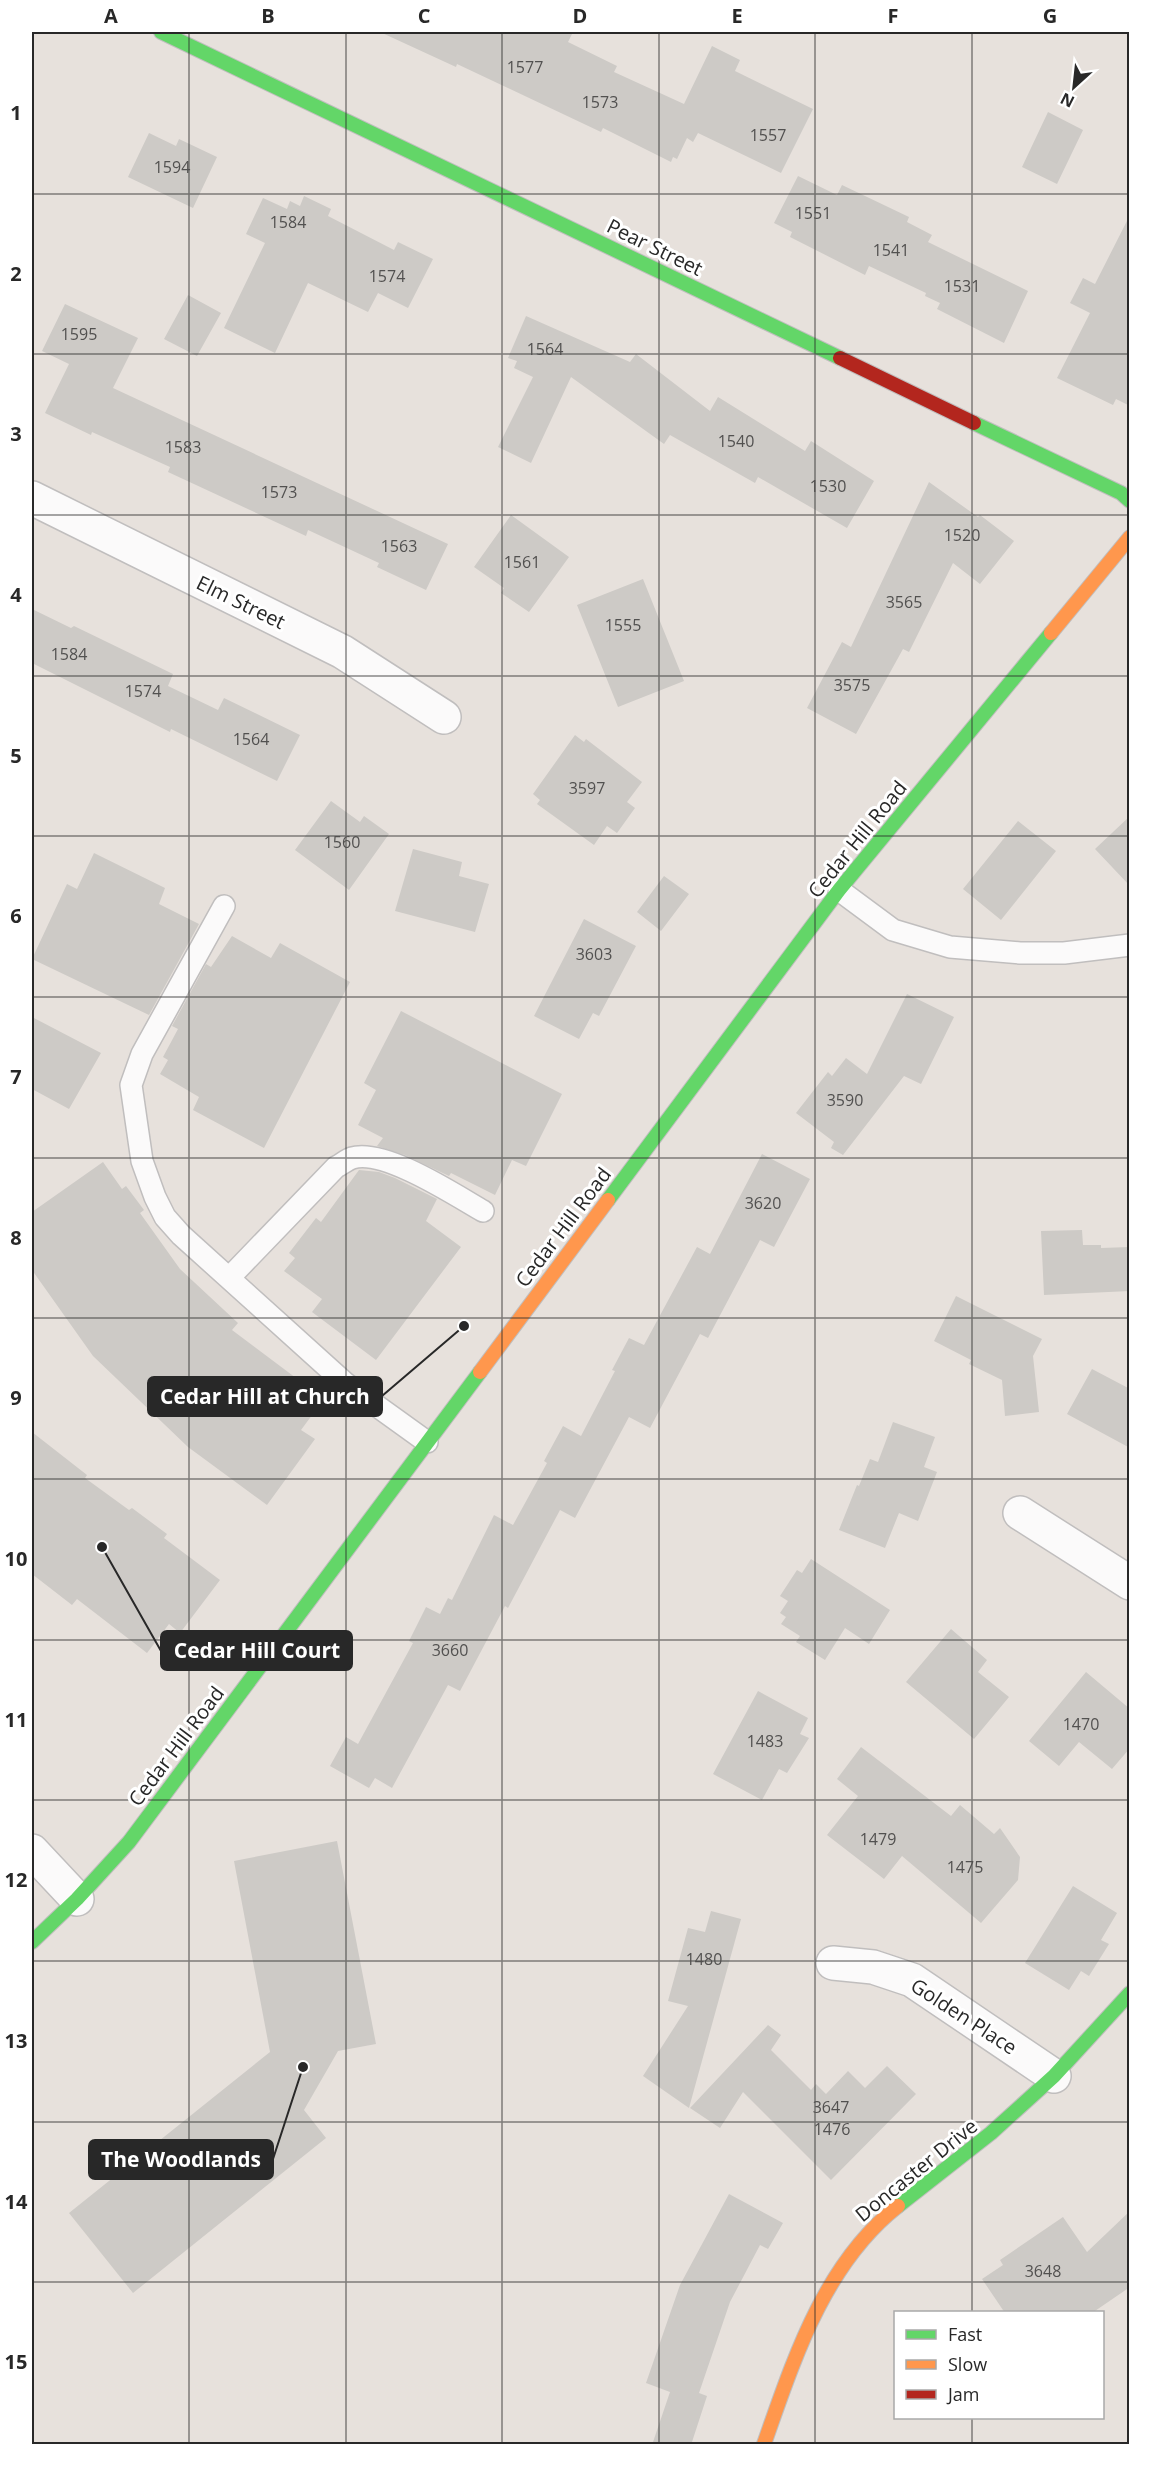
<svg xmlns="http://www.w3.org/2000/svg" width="1161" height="2476" font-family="'Open Sans',sans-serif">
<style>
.building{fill:#cdcac6}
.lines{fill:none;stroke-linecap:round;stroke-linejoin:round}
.lane-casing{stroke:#c0bebe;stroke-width:24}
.street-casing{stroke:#c0bebe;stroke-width:36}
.fast-casing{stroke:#c0bebe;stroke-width:16}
.slow-casing{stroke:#c0bebe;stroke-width:16}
.jam-casing{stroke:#c0bebe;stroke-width:16}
.lane{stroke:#fbfafa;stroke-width:21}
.street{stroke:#fbfafa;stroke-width:33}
.fast{stroke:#63d668;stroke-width:14}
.slow{stroke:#ff974d;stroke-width:14}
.jam{stroke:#b3261e;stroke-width:14}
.grid{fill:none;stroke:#282828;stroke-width:1.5;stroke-opacity:0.55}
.labels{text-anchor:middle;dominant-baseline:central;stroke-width:6;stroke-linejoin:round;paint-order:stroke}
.number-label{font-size:16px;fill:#525150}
.street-label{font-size:20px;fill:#282828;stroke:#fff}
.leader{fill:none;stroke:#282828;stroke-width:2}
.callout-dot{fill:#282828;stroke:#fff;stroke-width:2}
.callout{fill:#282828;stroke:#282828;stroke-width:2}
.callout-label{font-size:21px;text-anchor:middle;font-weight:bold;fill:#fff}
.neatline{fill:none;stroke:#282828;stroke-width:2}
.grid-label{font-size:20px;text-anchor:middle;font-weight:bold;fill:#282828}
</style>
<rect width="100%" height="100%" fill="#e7e1dc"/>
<path class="building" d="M380 32H573L568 42 617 66 614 72 684 104 712 46 740 60 735 71 813 109 781 173 698 133 693 142 687 138 677 159 673 157 671 162 603 128 601 132 457 64 456 67Z
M1048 112 1083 130 1057 184 1022 167Z
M149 133 176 146 179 139 217 157 193 208 128 177Z
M798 176 837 195 842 185 909 217 907 222 932 235 928 242 1028 291 1004 343 937 309 940 303 925 296 926 293 869 266 865 275 790 237 792 232 774 223Z
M304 196 331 209 328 216 394 250 398 242 433 259 408 308 378 293 368 312 308 283 275 353 224 328 265 243 246 234 263 198 287 209 290 201 300 206Z
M1130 215V406L1116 399 1113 405 1057 378 1090 313 1070 303 1083 278 1095 284Z
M188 295 221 313 197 356 164 339Z
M65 304 138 338 113 388 448 544 426 590 377 567 379 563 308 530 306 536 168 472 170 467 92 432 91 435 45 413 69 364 42 351Z
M526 316 630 362 636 354 710 411 718 397 805 451 811 441 874 481 847 528 758 477 755 483 670 435 664 444 571 377 531 463 498 447 533 377 514 368 517 361 508 358Z
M929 482 978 517 980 515 1014 541 980 584 953 563 909 652 903 649 856 734 807 708 842 642 851 647Z
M511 515 569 557 529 612 501 593 504 588 474 567Z
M643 579 684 681 618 707 577 605Z
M32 609 71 628 74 626 173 674 168 686 218 710 224 698 300 735 277 781 171 729 170 732 32 663Z
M575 735 584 742 586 739 642 782 627 802 635 808 617 833 607 826 594 845 537 804 540 800 533 794Z
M331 801 360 822 364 816 389 834 349 890 295 850Z
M1130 816V886L1095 849Z
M1018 821 1056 851 1001 920 963 889Z
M413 849 462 862 459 876 489 884 475 932 395 911Z
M94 853 165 888 159 904 199 924 149 1015 32 959 67 884 77 889Z
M664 876 689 894 661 931 637 912Z
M584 919 636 946 599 1016 593 1013 579 1039 534 1016Z
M232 936 271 958 280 943 350 982 264 1148 193 1110 199 1097 160 1074 168 1060 163 1057 178 1029 172 1026 206 964 211 967Z
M907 994 954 1017 921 1084 904 1076 843 1155 831 1148 834 1142 796 1113 828 1072 832 1076 846 1058 867 1074Z
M401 1011 562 1094 526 1166 512 1160 495 1195 451 1173 449 1176 405 1155 377 1146 383 1138 358 1125 376 1090 364 1083Z
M32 1017 101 1053 69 1109 32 1089Z
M762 1154 810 1179 774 1247 760 1240 708 1338 700 1334 650 1428 629 1417 575 1518 560 1510 508 1608 505 1606 460 1691 448 1685 392 1788 375 1778 369 1788 330 1766 346 1737 358 1744 413 1643 409 1641 426 1607 440 1614 448 1598 452 1600 494 1515 513 1525 547 1463 544 1461 563 1426 581 1436 615 1371 612 1370 629 1338 644 1345 697 1247 710 1254Z
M103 1162 122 1189 126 1186 144 1210 140 1213 180 1269 238 1323 232 1330 324 1399 301 1430 315 1439 267 1505 188 1447 93 1356 32 1270V1212Z
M359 1170 379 1172 395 1178 437 1199 426 1221 461 1247 376 1360 312 1312 322 1299 284 1271 295 1258 289 1253 316 1218 321 1222Z
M1082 1230 1083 1245H1101V1248L1130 1247V1291L1044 1295 1041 1231Z
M956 1296 1042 1339 1033 1356 1039 1412 1005 1416 1002 1380 969 1364 971 1360 934 1341Z
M1092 1369 1130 1389V1448L1067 1414Z
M893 1422 935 1437 924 1467 937 1472 918 1521 899 1513 885 1548 839 1530 857 1485 859 1486 870 1459 878 1462Z
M32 1432 87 1475 85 1478 129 1510 132 1508 167 1534 164 1538 220 1580 180 1633 169 1624 147 1653 77 1599 72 1605 32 1574Z
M811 1559 890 1610 869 1644 845 1628 825 1660 796 1642 800 1636 781 1624 786 1617 780 1613 788 1601 780 1596 797 1570 802 1573Z
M951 1629 987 1660 978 1672 1009 1697 974 1739 906 1682Z
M1086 1672 1130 1709V1748L1112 1769 1079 1742 1059 1766 1029 1741Z
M758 1691 808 1718 800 1734 809 1738 787 1773 779 1769 762 1800 713 1774Z
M861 1747 951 1816 960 1805 994 1834 1000 1828 1020 1857 1018 1880 981 1923 902 1856 884 1879 827 1835 858 1796 837 1779Z
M337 1841 376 2044 338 2051 304 2110 326 2138 133 2293 69 2213 270 2052 234 1861Z
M1073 1886 1117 1913 1101 1940 1109 1944 1089 1976 1081 1971 1069 1990 1025 1963Z
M711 1911 741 1919 689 2108 643 2076 688 2006 668 2001 688 1928 705 1932Z
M768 2025 781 2035 771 2050 811 2090 816 2084 826 2094 848 2071 865 2088 887 2066 916 2094 831 2180 743 2092 720 2128 690 2108Z
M729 2194 783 2223 768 2249 760 2245 730 2302 699 2393 707 2396 691 2445H652L670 2392 646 2383 680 2285Z
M1130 2211V2287L1092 2313H1005L982 2279 1003 2265 1000 2260 1063 2217 1087 2252Z"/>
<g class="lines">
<defs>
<path id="lane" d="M839 890 893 930 950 947 1020 953H1064L1130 945
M224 906 142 1054 131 1085 142 1161 155 1197 165 1217 181 1235 345 1383 427 1442
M229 1278 336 1167C341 1165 346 1160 352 1158 384 1148 455 1195 483 1211"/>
<path id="street" d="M32 498 343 652 444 717
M1020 1513 1130 1583
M32 1851 77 1899
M833 1963 873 1967 912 1980 1054 2076"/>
<path id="fast" d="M161 32 840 358
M974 423 1121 493 1130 501
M608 1200 839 890 1051 633
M32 1942 77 1899 129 1842 480 1372
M898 2206 991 2133 1054 2076 1130 1993"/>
<path id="slow" d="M1051 633 1130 537
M480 1372 608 1200
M764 2444C794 2359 824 2264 898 2206"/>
<path id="jam" d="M840 358 974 423"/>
</defs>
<use href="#lane" class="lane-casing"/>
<use href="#street" class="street-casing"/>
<use href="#fast" class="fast-casing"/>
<use href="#slow" class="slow-casing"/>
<use href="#jam" class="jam-casing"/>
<use href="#lane" class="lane"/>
<use href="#street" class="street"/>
<use href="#fast" class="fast"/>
<use href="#slow" class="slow"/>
<use href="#jam" class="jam"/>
</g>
<path class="grid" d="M189 32V2444M346 32V2444M502 32V2444M659 32V2444M815 32V2444M972 32V2312M32 194H1130M32 354H1130M32 515H1130M32 676H1130M32 836H1130M32 997H1130M32 1158H1130M32 1318H1130M32 1479H1130M32 1640H1130M32 1800H1130M32 1961H1130M32 2122H1130M32 2282H1130M972 2418V2444"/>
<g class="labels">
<g class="number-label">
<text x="525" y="67">1577</text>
<text x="600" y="102">1573</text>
<text x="768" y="135">1557</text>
<text x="172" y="167">1594</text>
<text x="813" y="213">1551</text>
<text x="288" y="222">1584</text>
<text x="891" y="250">1541</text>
<text x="387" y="276">1574</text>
<text x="962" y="286">1531</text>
<text x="79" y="334">1595</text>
<text x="545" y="349">1564</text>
<text x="736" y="441">1540</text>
<text x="183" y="447">1583</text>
<text x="828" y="486">1530</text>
<text x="279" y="492">1573</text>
<text x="962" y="535">1520</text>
<text x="399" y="546">1563</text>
<text x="522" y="562">1561</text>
<text x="904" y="602">3565</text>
<text x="623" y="625">1555</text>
<text x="69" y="654">1584</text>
<text x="852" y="685">3575</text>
<text x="143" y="691">1574</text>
<text x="251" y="739">1564</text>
<text x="587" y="788">3597</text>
<text x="342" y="842">1560</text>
<text x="594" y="954">3603</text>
<text x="845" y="1100">3590</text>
<text x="763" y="1203">3620</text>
<text x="450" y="1650">3660</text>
<text x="1081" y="1724">1470</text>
<text x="765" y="1741">1483</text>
<text x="878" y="1839">1479</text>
<text x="965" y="1867">1475</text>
<text x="704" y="1959">1480</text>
<text x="831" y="2107">3647</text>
<text x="832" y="2129">1476</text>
<text x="1043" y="2271">3648</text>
</g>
<g class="street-label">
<text transform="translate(655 247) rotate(26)">Pear Street</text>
<text transform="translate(241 602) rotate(26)">Elm Street</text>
<text transform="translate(857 839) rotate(-51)">Cedar Hill Road</text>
<text transform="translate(563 1227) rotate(-53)">Cedar Hill Road</text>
<text transform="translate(176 1746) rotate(-53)">Cedar Hill Road</text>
<text transform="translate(964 2016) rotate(33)">Golden Place</text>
<text transform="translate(916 2170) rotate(-39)">Doncaster Drive</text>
</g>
</g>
<path class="leader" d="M464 1326L382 1396M102 1547L161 1651M303 2067L273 2159"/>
<g class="callout-dot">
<circle cx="464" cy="1326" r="6"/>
<circle cx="102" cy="1547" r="6"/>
<circle cx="303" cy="2067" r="6"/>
</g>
<g class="callout">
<rect x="148" y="1377" width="234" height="39" rx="6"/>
<rect x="161" y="1631" width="191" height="39" rx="6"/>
<rect x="89" y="2140" width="184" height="39" rx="6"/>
</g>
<g class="callout-label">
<text x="265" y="1404">Cedar Hill at Church</text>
<text x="257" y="1658">Cedar Hill Court</text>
<text x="181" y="2167">The Woodlands</text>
</g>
<rect width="1161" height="2476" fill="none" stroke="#ffffff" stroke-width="66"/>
<rect x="894" y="2311" width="210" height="108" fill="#ffffff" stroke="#a9a9a9" stroke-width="1.5"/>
<rect x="906" y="2330" width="30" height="9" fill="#63d668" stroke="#a9a9a9" stroke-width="1.5"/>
<text x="948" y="2341" font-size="18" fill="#282828">Fast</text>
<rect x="906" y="2360" width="30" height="9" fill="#ff974d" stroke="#a9a9a9" stroke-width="1.5"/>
<text x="948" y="2371" font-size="18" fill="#282828">Slow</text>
<rect x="906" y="2390" width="30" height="9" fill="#b3261e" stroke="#a9a9a9" stroke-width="1.5"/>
<text x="948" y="2401" font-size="18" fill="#282828">Jam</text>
<g transform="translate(1074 87) rotate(207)" stroke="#ffffff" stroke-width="4.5" paint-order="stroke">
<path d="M0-4.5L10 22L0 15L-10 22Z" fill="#282828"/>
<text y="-9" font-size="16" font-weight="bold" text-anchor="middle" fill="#282828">N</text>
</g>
<rect x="33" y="33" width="1095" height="2410" class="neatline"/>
<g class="grid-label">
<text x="111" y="23">A</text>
<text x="268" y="23">B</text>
<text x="424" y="23">C</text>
<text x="580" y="23">D</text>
<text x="737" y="23">E</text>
<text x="893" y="23">F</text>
<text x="1050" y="23">G</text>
<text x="16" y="120">1</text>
<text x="16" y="281">2</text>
<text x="16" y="441">3</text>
<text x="16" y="602">4</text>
<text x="16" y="763">5</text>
<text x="16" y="923">6</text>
<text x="16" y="1084">7</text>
<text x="16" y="1245">8</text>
<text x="16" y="1405">9</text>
<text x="16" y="1566">10</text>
<text x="16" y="1727">11</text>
<text x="16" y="1887">12</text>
<text x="16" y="2048">13</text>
<text x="16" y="2209">14</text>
<text x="16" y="2369">15</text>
</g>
</svg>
